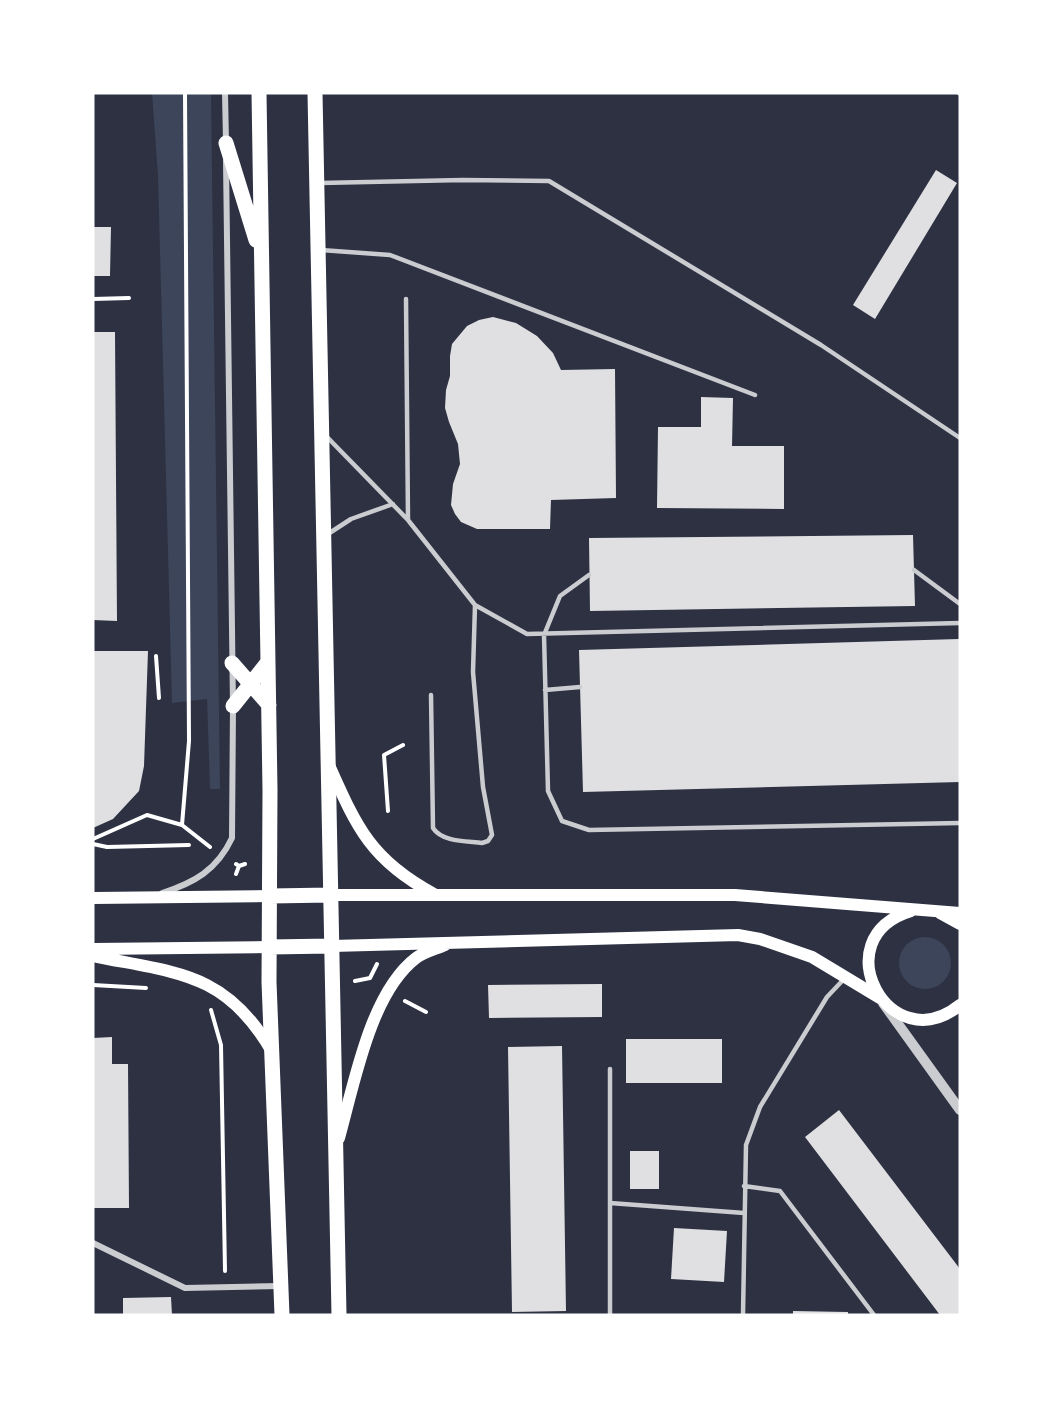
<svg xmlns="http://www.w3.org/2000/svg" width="1053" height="1408" font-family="Arial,sans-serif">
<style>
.green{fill:#3c4559}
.building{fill:#e0e0e3}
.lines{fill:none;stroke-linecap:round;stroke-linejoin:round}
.path{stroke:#fff;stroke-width:4}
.service{stroke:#caccd0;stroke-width:4.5}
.minor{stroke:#caccd0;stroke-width:6}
.tertiary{stroke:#caccd0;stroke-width:10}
.secondary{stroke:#fff;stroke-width:12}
.primary{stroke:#fff;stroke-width:15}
</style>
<rect width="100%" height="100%" fill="#2d3142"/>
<path class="green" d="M152 93H211L220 789H210L207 699 172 703 158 176Z
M899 963a26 26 0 1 1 52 0a26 26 0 1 1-52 0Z"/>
<path class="building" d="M936 170 957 183 875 319 853 305Z
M93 227H111L110 276H93Z
M493 317 516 323 537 336 553 353 561 370 615 369 616 498 551 500 550 529H477L461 522 455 514 451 505 453 484 460 464 458 444 449 422 445 408 446 390 450 376V356L452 344 467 326 479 320Z
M93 332H115L117 621 93 620Z
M701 397 733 398 732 446H784V509L657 508 658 427H701Z
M913 535 915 606 590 611 589 538Z
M959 639 960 782 583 792 579 650Z
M93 651H148L144 766 139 791 113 819 93 828Z
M602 984V1017L489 1018 488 985Z
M112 1037V1064H128L129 1208H93V1038Z
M626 1039H722V1083H626Z
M562 1046 566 1311 512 1312 508 1047Z
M839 1110 960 1269V1315H940L805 1137Z
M630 1151H659V1189H630Z
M674 1228 727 1231 724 1282 671 1279Z
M171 1297 172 1315H123V1298Z
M793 1311 848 1312V1315H793Z"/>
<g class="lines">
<path class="path" d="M93 299 129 298
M156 656 159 698
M388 811 384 755 403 745
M182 825 189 741 185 93
M93 839 147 815 182 825 210 847
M93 844 107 847 189 845
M239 866 245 864
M236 874 239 866 236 864
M355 981 370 978 377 964
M93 985 146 988
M405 1001 426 1012
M211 1010 221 1045 225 1271"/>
<path class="service" d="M959 93 960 94
M320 183 463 180 549 181 821 345 960 438
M321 250 390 255 755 395
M406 299 408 520
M327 437 408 520 475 605 527 634 960 623
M328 534 351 519 393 504
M914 570 960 604
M589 575 560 596 544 635 548 791 562 821 589 830 960 823
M545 690 580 687
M431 695 433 828C442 842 466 841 482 843L488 841 492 835 483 787 473 672 475 605
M744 1186 780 1191 874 1315
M610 1203 744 1213
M610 1315V1069
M743 1315 746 1145 760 1107 827 997 844 979"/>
<path class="minor" d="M225 93 226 142
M162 893C194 883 217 870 232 838L233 706 226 161
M93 1243 185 1288 280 1286"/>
<path class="tertiary" d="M883 1003 960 1110"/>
<path class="secondary" d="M329 765C357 828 371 860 434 894
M331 895H735L960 913
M93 898 270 896
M911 911C822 938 890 1062 960 1005
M940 913 960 924
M332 946 738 935 760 939 812 957 880 998
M93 949 269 947
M93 956C175 973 225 971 271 1050
M339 1138C354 1085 370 993 416 958 424 952 436 949 445 945"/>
<path class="primary" d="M259 93 270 790 269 982 282 1315
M315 93 339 1315
M226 143 256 240
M232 663 269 705
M233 706 268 662
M270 896 331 895
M269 947 332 946"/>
</g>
<rect width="1053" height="1408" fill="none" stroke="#ffffff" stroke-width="189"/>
</svg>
